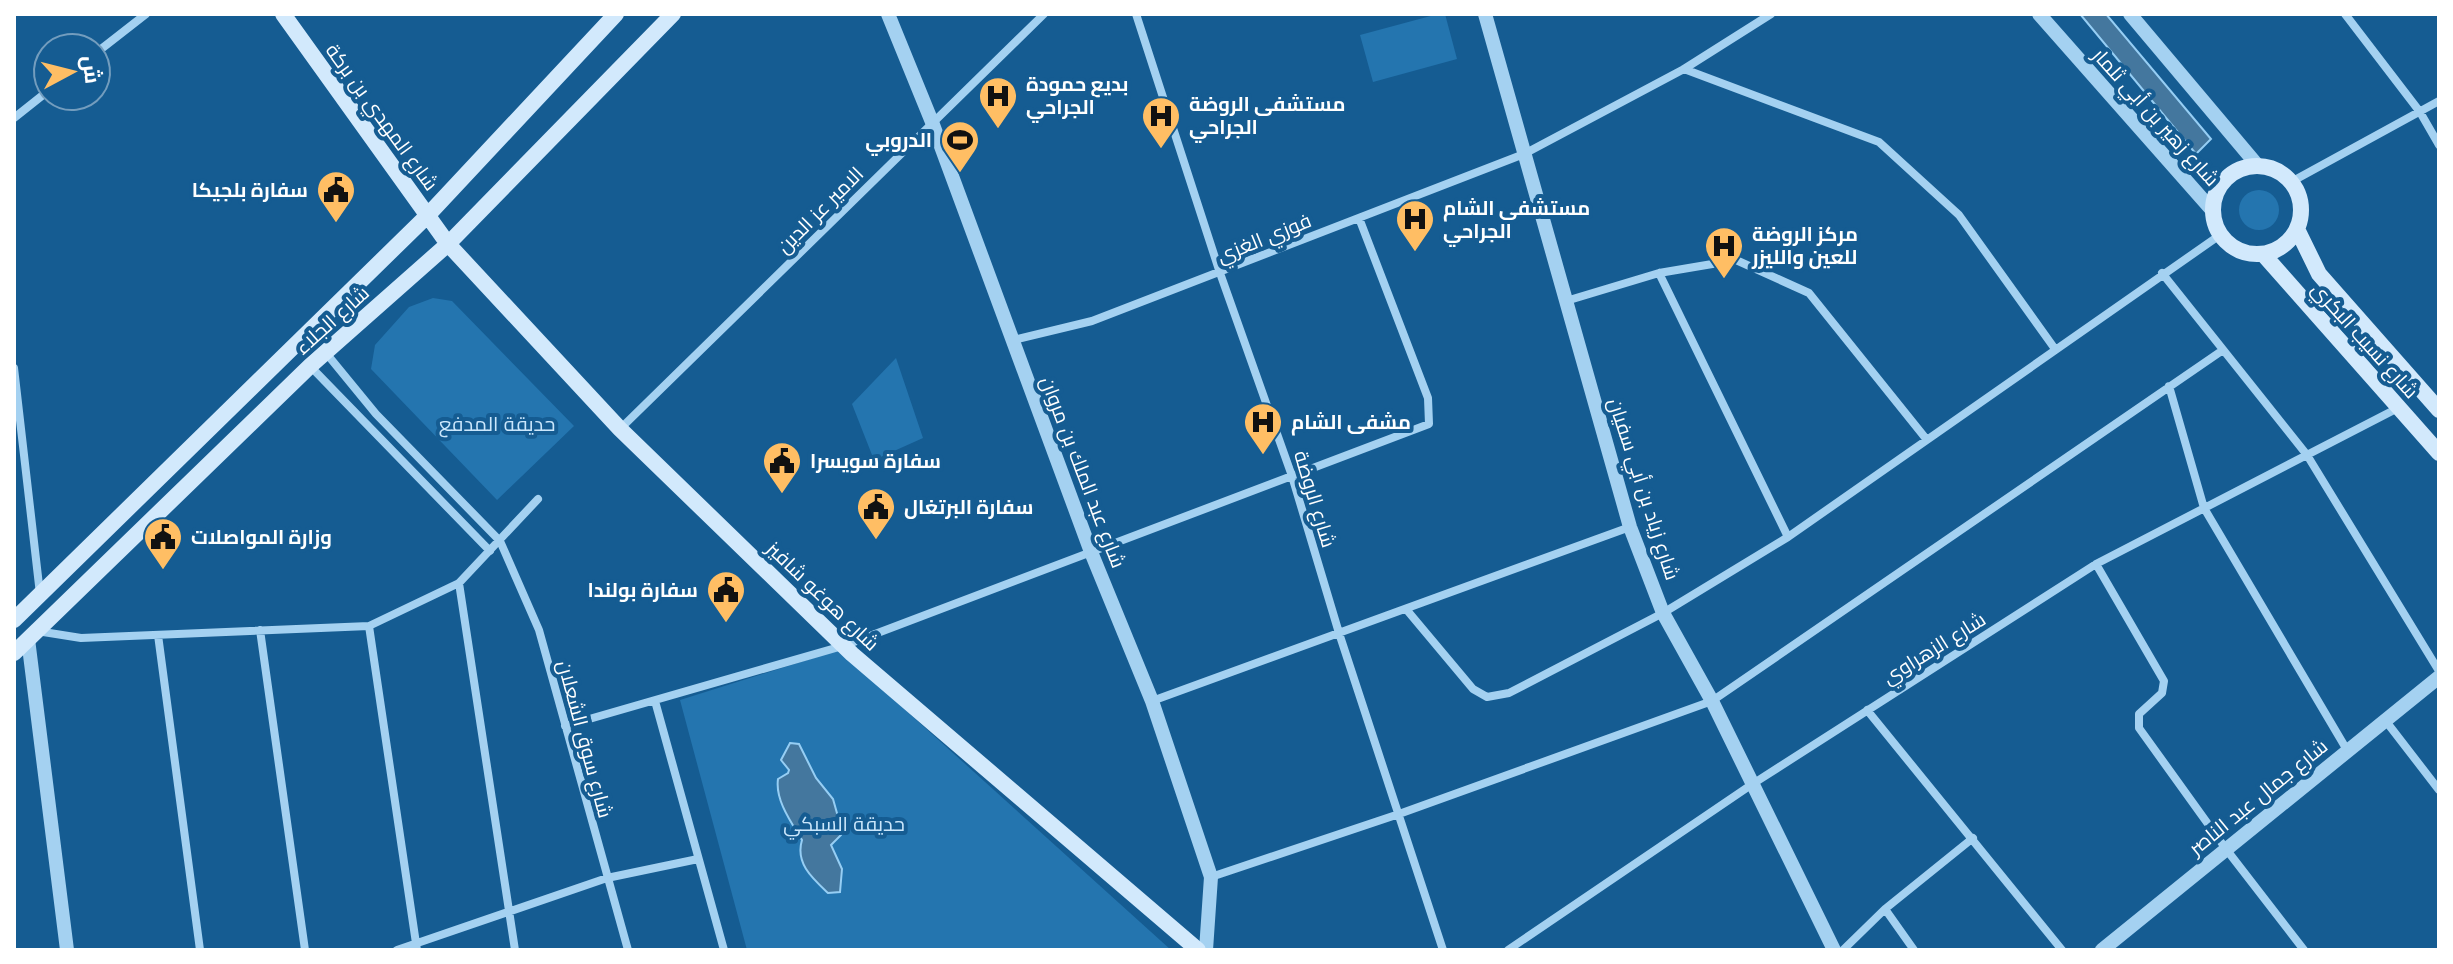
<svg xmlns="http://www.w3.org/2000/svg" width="2453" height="964" font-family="Poppins,Cairo,sans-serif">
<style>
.green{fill:#2475af}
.water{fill:#44779e;stroke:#96cef4;stroke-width:2}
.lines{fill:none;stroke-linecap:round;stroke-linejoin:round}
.minor{stroke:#a4d1f1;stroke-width:8}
.tertiary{stroke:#a4d1f1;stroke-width:14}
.secondary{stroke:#d2e9fc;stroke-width:16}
.labels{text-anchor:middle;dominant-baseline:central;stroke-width:8;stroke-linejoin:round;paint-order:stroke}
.poi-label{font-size:20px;font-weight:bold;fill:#fff;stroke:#155c92;text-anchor:start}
.street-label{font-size:20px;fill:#fff;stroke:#155c92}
.park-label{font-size:20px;fill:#cbe7fc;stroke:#155c92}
</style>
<rect width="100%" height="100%" fill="#155c92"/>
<path class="green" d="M1438 14H1445L1457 59 1373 82 1360 35Z
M2239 210a20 20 0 1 1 40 0a20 20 0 1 1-40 0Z
M433 298 452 301 574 426 497 500 371 369 375 345 409 307Z
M896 358 923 438 874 460 852 404Z
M839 650 1171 950H747L680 700Z"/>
<path class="water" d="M2080 14H2106L2211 139 2196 154Z
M790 743 799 744 816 778 833 799 842 831 841 835 831 845 842 869 840 892 828 893C812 878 795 863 802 840 791 822 775 800 778 779L788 773 789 770 781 760Z"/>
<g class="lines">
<path class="minor" d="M1136 14 1220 273 1292 476 1339 633 1443 950
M2345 14 2420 112 2439 145
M96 53 146 14
M1684 69 1879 142 1959 215 2055 349
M14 118 48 91
M2291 182 2439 101
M1659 273 1788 537
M2162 273 2307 455 2439 671
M1566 301 1659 273 1736 260 1809 293 1927 440
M1013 340 1092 321 1524 154 1684 69 1771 14
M326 353 376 414 500 541 539 630 628 950
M310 366 490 551
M14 368 40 594
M2169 386 2204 508 2347 750
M620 429 1044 14
M2096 564 2164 681 2162 693 2139 714V728L2226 849 2304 950
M459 583 515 950
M1406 609 1473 689 1487 697 1509 693 1663 613 1788 537 2220 235
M369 626 417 950
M260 630 305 950
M37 631 81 638 369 626 459 583 538 499
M158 635 200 950
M655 701 724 950
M1152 701 1630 527
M1867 710 2062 950
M2385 720 2439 790
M565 726 846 645 1429 424 1428 398 1359 218
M1211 877 1399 814 1712 701 2223 350
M1885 909 1914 950
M397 950 607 878 698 859
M1508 950 1751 785 2096 564 2398 408
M1843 950 1885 909 1973 838"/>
<path class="tertiary" d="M888 14 932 122 1091 552 1152 701 1211 877 1206 950
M1485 14 1630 527 1663 613 1712 701 1834 950
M2039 14 2212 210
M2130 14 2258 166
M28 639 67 950
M2102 950 2439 677"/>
<path class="secondary" d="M283 14 448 244 620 429 852 654 1198 950
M2213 210a44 44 0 1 1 88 0a44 44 0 1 1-88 0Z
M2297 229 2319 274 2439 410
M2263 254 2439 453
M14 620 428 215 616 14
M14 653 310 366 448 244 673 14"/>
</g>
<defs>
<symbol id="hospital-pin" viewBox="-11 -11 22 30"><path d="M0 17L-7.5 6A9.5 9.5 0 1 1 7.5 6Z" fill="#ffbe64" stroke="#155c92"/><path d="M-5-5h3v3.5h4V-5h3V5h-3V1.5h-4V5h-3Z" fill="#111"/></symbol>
<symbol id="stadium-pin" viewBox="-11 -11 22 30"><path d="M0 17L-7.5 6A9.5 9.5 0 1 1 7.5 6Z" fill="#ffbe64" stroke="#155c92"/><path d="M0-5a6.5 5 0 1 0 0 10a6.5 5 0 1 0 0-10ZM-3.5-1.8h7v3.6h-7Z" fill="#111"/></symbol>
<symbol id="civic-pin" viewBox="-11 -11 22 30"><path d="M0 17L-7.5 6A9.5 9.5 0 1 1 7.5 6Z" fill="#ffbe64" stroke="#155c92"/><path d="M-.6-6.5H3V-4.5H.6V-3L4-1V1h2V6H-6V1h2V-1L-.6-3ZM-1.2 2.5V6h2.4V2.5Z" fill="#111"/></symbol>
</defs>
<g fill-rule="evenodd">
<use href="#hospital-pin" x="976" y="74" width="44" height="60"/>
<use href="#hospital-pin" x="1139" y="94" width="44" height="60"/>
<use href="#stadium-pin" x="938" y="118" width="44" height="60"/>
<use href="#civic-pin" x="314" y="168" width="44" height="60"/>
<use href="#hospital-pin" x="1393" y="197" width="44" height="60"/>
<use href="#hospital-pin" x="1702" y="224" width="44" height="60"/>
<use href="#hospital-pin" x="1241" y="400" width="44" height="60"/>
<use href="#civic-pin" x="760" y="439" width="44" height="60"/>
<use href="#civic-pin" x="854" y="485" width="44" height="60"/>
<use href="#civic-pin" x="141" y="515" width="44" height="60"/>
<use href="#civic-pin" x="704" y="568" width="44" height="60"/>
</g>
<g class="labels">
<g class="poi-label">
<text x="1026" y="84">بديع حمودة<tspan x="1026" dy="23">الجراحي</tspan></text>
<text x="1189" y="104">مستشفى الروضة<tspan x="1189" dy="23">الجراحي</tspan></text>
<text x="932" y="140" text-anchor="end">الدروبي</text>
<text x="308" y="190" text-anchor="end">سفارة بلجيكا</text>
<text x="1443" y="208">مستشفى الشام<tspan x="1443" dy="23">الجراحي</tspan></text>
<text x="1752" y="234">مركز الروضة<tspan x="1752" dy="23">للعين والليزر</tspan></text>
<text x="1291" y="422">مشفى الشام</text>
<text x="810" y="461">سفارة سويسرا</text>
<text x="904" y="507">سفارة البرتغال</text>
<text x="191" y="537">وزارة المواصلات</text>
<text x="698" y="590" text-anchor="end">سفارة بولندا</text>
</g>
<g class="street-label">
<text transform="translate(382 117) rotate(54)">شارع المهدي بن بركة</text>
<text transform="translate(2156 117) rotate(48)">شارع زهير بن أبي ثلمار</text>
<text transform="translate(820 210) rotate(-45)">الامير عز الدين</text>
<text transform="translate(1264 238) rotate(-22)">فوزي الغزي</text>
<text transform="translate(332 320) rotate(-42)">شارع الجلاء</text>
<text transform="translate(2365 340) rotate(48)">شارع نسيب البكري</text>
<text transform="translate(1083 472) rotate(69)">شارع عبد الملك بن مروان</text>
<text transform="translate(1644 489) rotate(72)">شارع زياد بن أبي سفيان</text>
<text transform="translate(1315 499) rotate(73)">شارع الروضة</text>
<text transform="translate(823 596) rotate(44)">شارع هوغو شافيز</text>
<text transform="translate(1934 648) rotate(-32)">شارع الزهراوي</text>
<text transform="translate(585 739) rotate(75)">شارع سوق الشعلان</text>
<text transform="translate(2258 797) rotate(-39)">شارع جمال عبد الناصر</text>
</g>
<g class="park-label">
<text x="497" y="424">حديقة المدفع</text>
<text x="844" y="824">حديقة السبكي</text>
</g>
</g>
<rect width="2453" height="964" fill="none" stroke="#ffffff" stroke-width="32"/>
<g transform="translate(72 72) rotate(83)"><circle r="38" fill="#155c92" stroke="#739dbe" stroke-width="2"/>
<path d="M0-6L14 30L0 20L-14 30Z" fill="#ffbe64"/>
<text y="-12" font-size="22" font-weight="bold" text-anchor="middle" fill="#ffffff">ش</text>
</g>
</svg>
